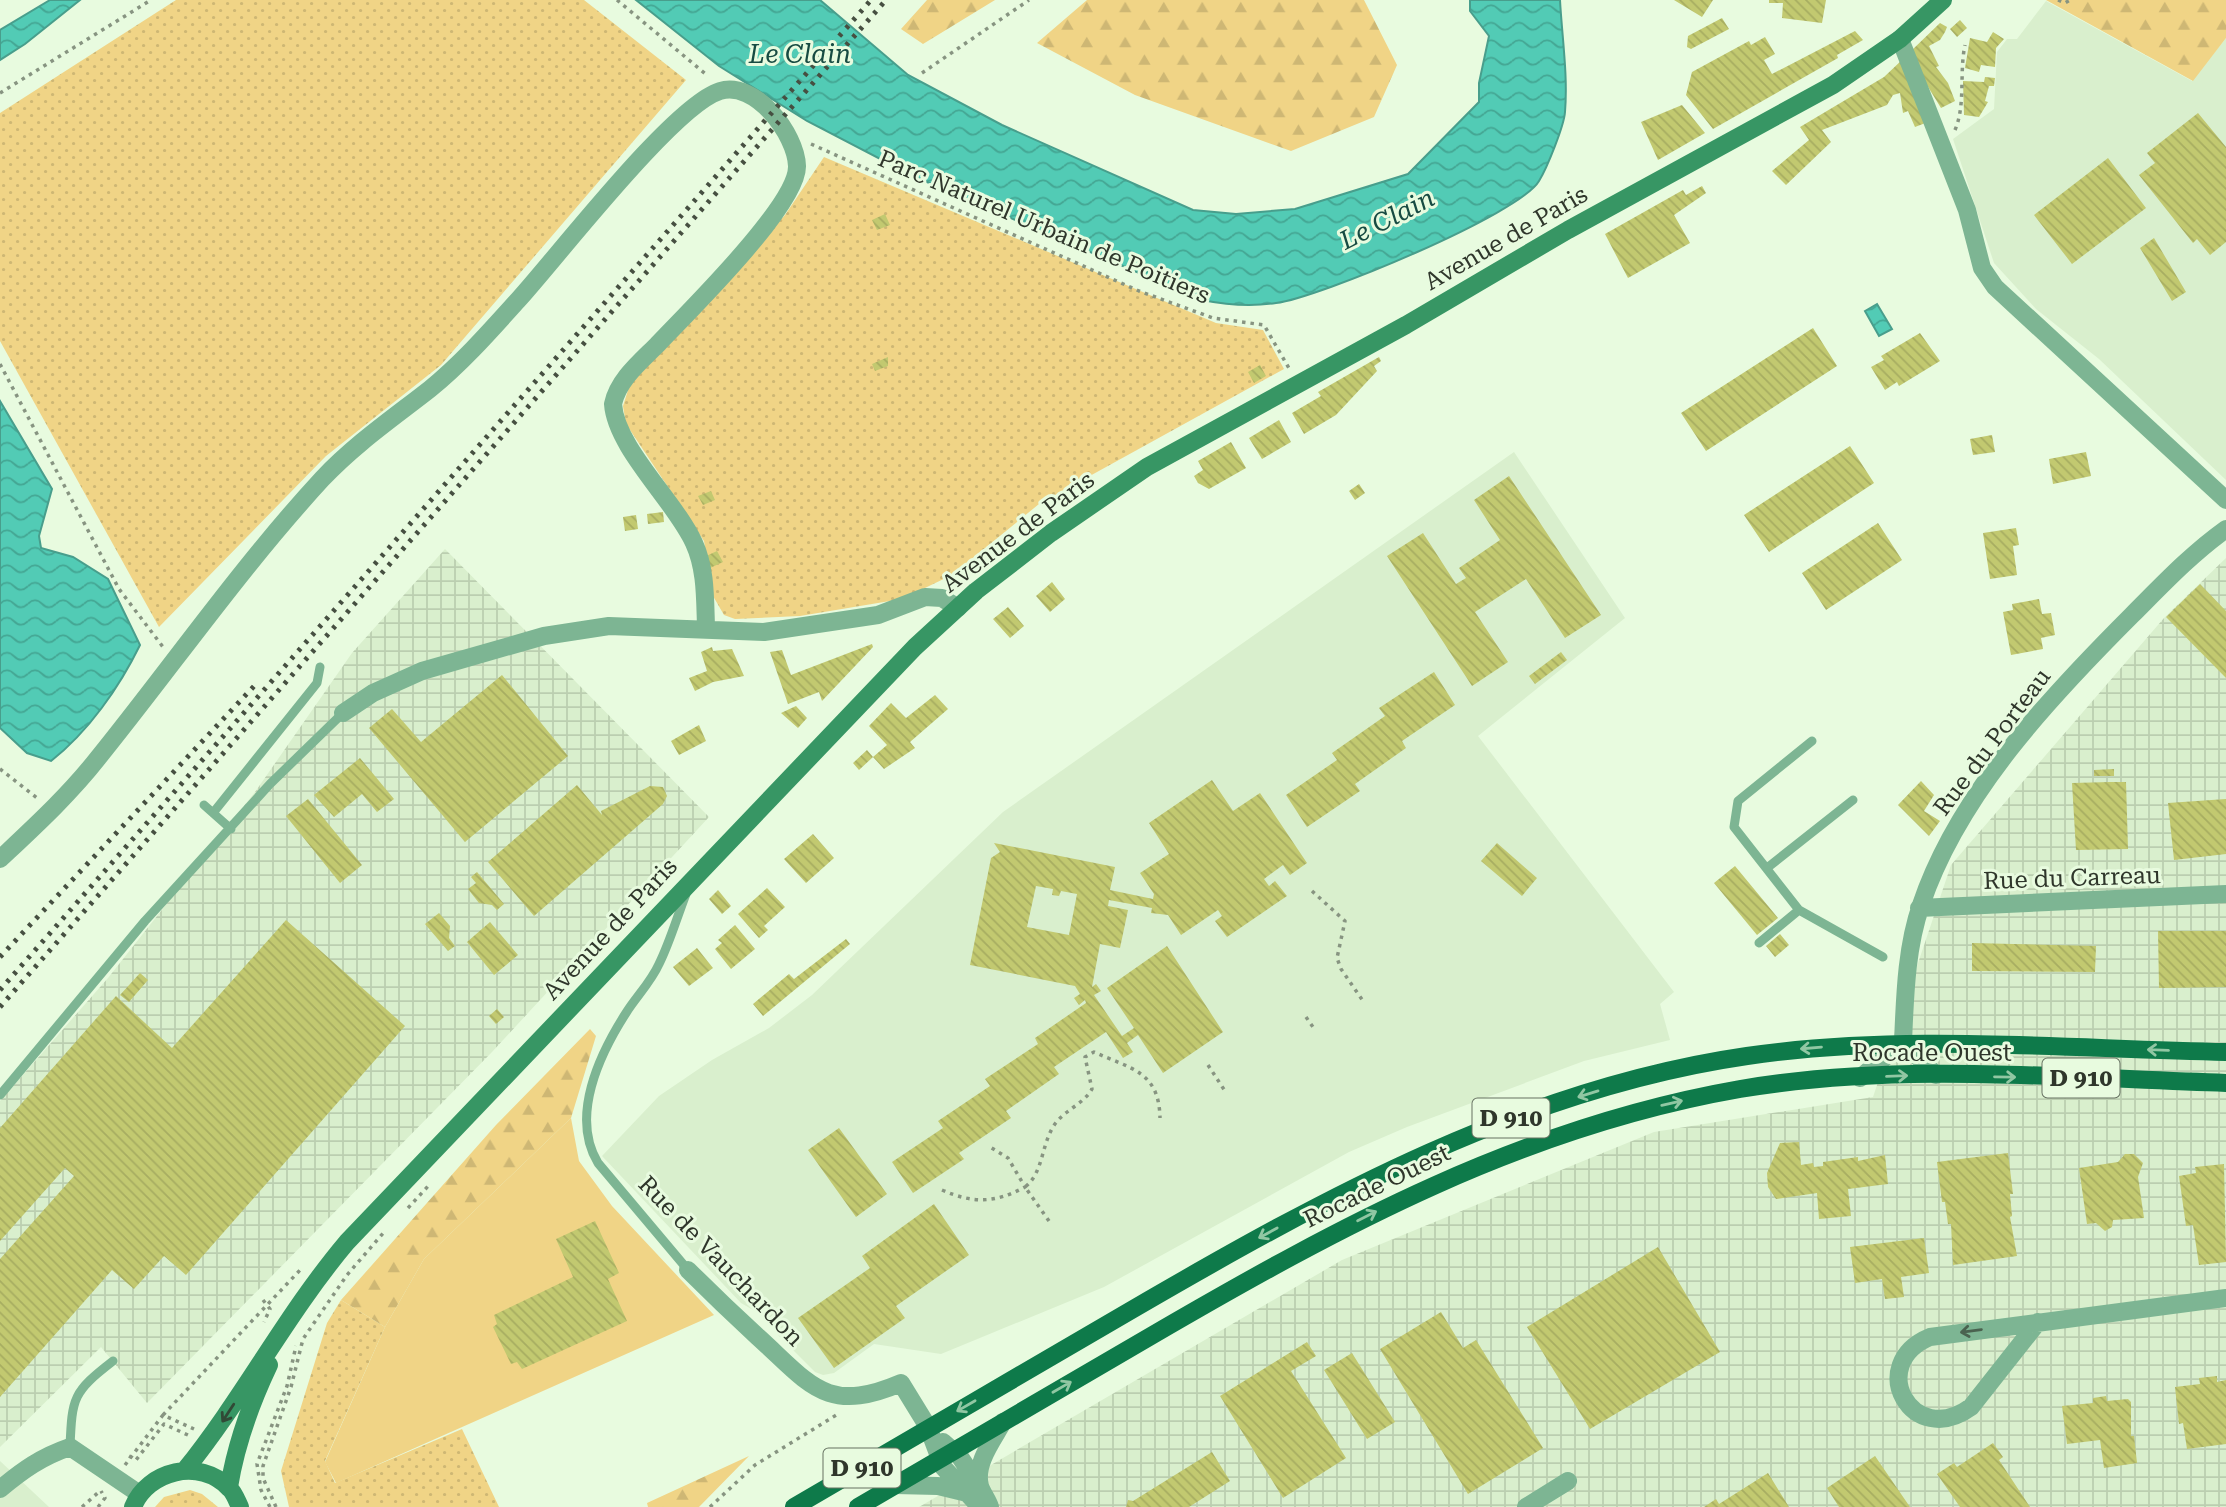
<svg xmlns="http://www.w3.org/2000/svg" width="2226" height="1507" font-family="'Roboto Serif',serif">
<style>
.built{fill:#d9efcd}
.industrial{fill:url(#industrial-grid)}
.green{fill:url(#green-dots)}
.forest{fill:url(#forest-firs)}
.pitch{fill:#f0d486}
.water{fill:url(#water-waves);stroke:#489e8c;stroke-width:2}
.building{fill:url(#building-back-hatch);fill-rule:evenodd}
.lines{fill:none;stroke-linecap:round;stroke-linejoin:round}
.path{stroke:#879481;stroke-width:3.5;stroke-dasharray:3.5 5;stroke-linecap:butt}
.lane{stroke:#7db593;stroke-width:9}
.street{stroke:#7db593;stroke-width:18}
.secondary{stroke:#379664;stroke-width:18}
.primary{stroke:#0e7a4a;stroke-width:18}
.rail{stroke:#464f41;stroke-width:5;stroke-dasharray:3.5 7;stroke-linecap:butt}
.oneway{stroke:#91c7a3}
.oneway2{stroke:#4a624f}
.oneway3{stroke:#314936}
.labels{text-anchor:middle;dominant-baseline:central;stroke-width:6;stroke-linejoin:round;paint-order:stroke}
.shield{fill:#e8fbdf;stroke:#667161;stroke-width:2}
.shield-label{font-size:23px;font-weight:bold;fill:#2f362b}
.street-label{font-size:24px;fill:#2f362b;stroke:#e8fbdf}
.water-label{font-size:26px;font-style:italic;fill:#174b42;stroke:#e8fbdf}
</style>
<defs>
<pattern id="industrial-grid" width="8" height="8" patternUnits="userSpaceOnUse" patternTransform="scale(1.75)"><rect width="8" height="8" fill="#d9efcd"/><path d="M0 4h8M4 0v8" fill="none" stroke="#bbceb0"/></pattern>
<pattern id="green-dots" width="8" height="8" patternUnits="userSpaceOnUse" patternTransform="scale(1.75)"><rect width="8" height="8" fill="#f0d486"/><path d="M2 2h.1M6 6h.1" fill="none" stroke="#ceb774" stroke-width="1.8" stroke-linecap="round"/></pattern>
<pattern id="forest-firs" width="22" height="20" patternUnits="userSpaceOnUse" patternTransform="scale(1.75)"><rect width="22" height="20" fill="#f0d486"/><path d="M5 1l3.5 6h-7zM16 11l3.5 6h-7z" fill="#ceb774"/></pattern>
<pattern id="water-waves" width="16" height="10" patternUnits="userSpaceOnUse" patternTransform="scale(1.75)"><rect width="16" height="10" fill="#52cbb5"/><path d="M0 5q4-4 8 0t8 0" fill="none" stroke="#44a693"/></pattern>
<pattern id="building-back-hatch" width="6" height="6" patternUnits="userSpaceOnUse" patternTransform="scale(1.75)"><rect width="6" height="6" fill="#c2c970"/><path d="M-1 5l2 2M0 0l6 6M5-1l2 2" fill="none" stroke="#a7ad61"/></pattern>
</defs>
<rect width="100%" height="100%" fill="#e8fbdf"/>
<path class="built" d="M2046 1 2192 81 2226 38V480L2099 359 2036 309 1994 263 1953 139 1994 109 1997 52 2007 39H2017Z
M1514 452 1625 618 1478 736 1674 992 1660 1004 1670 1040 1584 1061 1407 1127 1349 1152 1104 1287 941 1354 874 1344 834 1373 823 1375 815 1372 775 1332 772 1321 741 1303 602 1156 659 1096 712 1060 769 1028 812 995 1003 812Z
M0 1461 49 1507H0Z"/>
<path class="industrial" d="M445 549 709 817 492 1052 147 1403 101 1347 0 1447V1101L108 978 255 792 352 653Z
M2226 558V1507H919L1342 1260 1654 1132 1873 1097 1951 865 2164 618Z"/>
<path class="green" d="M176 0H584L686 80 441 365 326 456 159 627 0 341V113Z
M824 157 1216 323 1263 330 1284 369 1039 504 952 575 902 599 800 616 735 619 724 615 713 596 704 541 626 424 623 406 630 384 785 215Z
M341 1300 385 1327 325 1461 335 1483 462 1429 499 1507H289L281 1471 327 1323Z
M190 1490 202 1494 218 1507H155L164 1497Z"/>
<path class="forest" d="M927 0H995L923 44 901 29Z
M1087 0H1364L1397 65 1374 117 1291 151 1135 95 1037 43Z
M2046 0H2226V38L2193 81Z
M590 1029 596 1036 571 1118 424 1259 385 1327 341 1300 496 1125Z
M749 1456 699 1507H648L647 1503Z"/>
<path class="pitch" d="M571 1118 579 1161 612 1206 714 1315 336 1483 325 1462 385 1327 424 1259Z"/>
<path class="water" d="M50 0H80L25 44 0 60V30Z
M636 0H820L908 75 1002 125 1193 210 1236 214 1295 209 1408 174 1479 102V83L1489 36 1470 11V0H1560C1562 37 1568 75 1565 112 1564 126 1547 168 1539 181 1520 214 1318 298 1276 303 1250 307 1227 305 1202 300L913 176 807 121 719 66Z
M1877 304 1892 329 1879 336 1865 311Z
M0 401 52 489 39 536 41 548 73 557 108 579 140 645C119 688 88 732 51 761L27 753 0 728Z"/>
<path class="building" d="M1674 0H1713L1702 17Z
M1769 0H1826L1822 23 1782 18 1783 3H1769Z
M1722 18 1729 29 1691 49 1687 47 1688 36Z
M1960 20 1967 28 1957 37 1950 29Z
M1940 23 1947 27 1945 32 1940 40 1929 46 1939 66 1936 67 1948 83 1955 101 1941 108 1922 77 1911 51Z
M1855 31 1863 40 1837 55 1838 58 1713 129 1686 95 1692 72 1749 41 1751 45 1765 37 1775 54 1764 60 1772 74Z
M1993 32 2004 39 1996 48 1995 67 1981 65 1979 72 1965 68 1970 38 1987 42Z
M1903 59 1928 122 1915 127 1908 111 1903 113 1900 93 1893 95 1887 105 1822 130 1831 142 1786 185 1772 171 1809 140 1800 127 1884 77Z
M1985 77 1995 78 1994 86H1989L1985 101 1988 102 1979 117 1964 115 1963 81 1984 82Z
M1682 105 1705 133 1658 160 1641 122Z
M2198 113 2226 147V242L2210 255 2197 239 2193 243 2139 175 2155 163 2147 153Z
M2108 158 2146 208 2072 264 2034 215Z
M1702 186 1706 193 1674 215 1690 243 1628 278 1605 234 1683 190 1686 195Z
M885 214 890 225 877 230 872 220Z
M2154 238 2186 292 2172 301 2140 248Z
M1813 328 1837 366 1706 451 1681 413Z
M1920 333 1940 361 1899 386 1897 382 1885 390 1871 367 1884 360 1881 356Z
M888 357V366L875 371 872 364Z
M1379 357 1381 361 1374 366 1377 371 1336 415 1304 434 1292 413 1321 396 1318 392Z
M1260 365 1266 376 1254 383 1248 372Z
M1279 420 1291 442 1262 459 1249 438Z
M1992 435 1995 452 1973 455 1970 439Z
M1231 442 1246 468 1209 489 1198 483 1194 476 1203 470 1198 461Z
M1850 446 1874 483 1769 552 1744 515Z
M2086 452 2091 476 2053 484 2049 459Z
M1509 476 1601 615 1565 638 1526 579 1475 612 1508 662 1472 686 1387 556 1423 533 1456 584 1466 578 1459 568 1500 540 1474 500Z
M1359 484 1365 493 1355 500 1349 491Z
M711 491 715 500 703 505 698 496Z
M663 512 664 522 648 524 647 514Z
M636 515 638 529 625 531 623 517Z
M1878 523 1902 560 1826 610 1802 573Z
M2016 528 2019 545 2013 546 2017 575 1990 579 1983 533Z
M717 551 723 562 710 568 704 557Z
M1052 582 1065 599 1050 612 1036 596Z
M2200 584 2226 611V678L2166 617Z
M2039 599 2042 614 2051 613 2055 635 2041 638 2043 649 2011 655 2003 612 2013 610 2012 604Z
M1008 607 1024 626 1010 638 993 619Z
M872 644 873 647 822 701 819 692 788 704 770 652 782 650 791 675Z
M712 647 713 651 732 649 744 676 713 682 695 691 689 678 707 671 701 652Z
M1561 652 1567 660 1535 684 1529 676Z
M1434 672 1455 705 1402 741 1406 748 1355 784 1360 791 1307 827 1286 795 1337 760 1332 753 1385 716 1379 708Z
M502 675 568 756 465 842 369 728 392 709 421 742Z
M935 695 948 709 910 742 915 748 884 769 873 757 887 745 869 726 891 703 906 718Z
M796 706 807 718 798 728 781 713Z
M699 725 706 741 679 755 671 741Z
M867 750 873 757 859 770 853 763Z
M360 758 394 799 377 812 362 794 334 817 314 795Z
M2114 769V776H2094V770Z
M1212 780 1233 811 1260 793 1307 863 1290 875 1283 865 1264 879 1269 886 1275 881 1287 896 1227 937 1215 921 1222 916 1218 910 1181 935 1168 915 1151 913 1152 908 1109 900 1108 906 1128 910 1120 948 1100 944 1092 987 1096 984 1101 991 1094 995 1122 1036 1134 1028 1107 988 1167 946 1223 1032 1163 1073 1138 1035 1127 1043 1133 1052 1123 1058 1106 1032 1054 1067 1059 1074 1006 1111 1011 1118 959 1153 964 1159 913 1193 892 1162 943 1128 938 1121 990 1086 985 1079 1038 1044 1035 1038 1086 1003 1085 1000 1079 1005 1074 998 1080 994 1075 986 970 965 991 858 1000 852 994 843 1115 867 1110 890 1153 899 1154 894 1140 873 1169 854 1149 823ZM1036 886 1053 889 1052 895 1059 896 1061 891 1077 894 1069 935 1027 927Z
M1921 781 1934 795 1924 811 1940 821 1929 836 1898 805Z
M2110 782H2126L2128 849 2076 850 2072 783Z
M577 785 602 815 601 811 650 786 663 787 667 796 663 804 534 916 488 862Z
M308 799 362 865 340 883 286 816Z
M2226 799V854L2174 860 2168 803Z
M813 834 834 858 806 883 784 859Z
M1497 843 1537 878 1522 896 1481 861Z
M1735 866 1778 918 1757 935 1714 883Z
M477 872 504 904 497 910 492 905 479 903 468 889 476 883 471 877Z
M767 888 785 907 764 926 768 930 759 938 738 914Z
M718 890 731 906 722 914 709 899Z
M439 913 450 926 449 938 455 946 448 951 425 924Z
M286 920 405 1026 186 1275 164 1256 134 1289 112 1270 0 1397V1259L74 1176 65 1168 0 1241V1128L116 996 172 1048Z
M490 922 518 955 494 975 467 942Z
M735 925 755 949 731 969 715 949 722 943 718 940Z
M2158 931H2226V987L2159 988Z
M1780 934 1789 945 1775 957 1766 946Z
M846 939 850 944 763 1016 753 1004 789 974 794 979Z
M1972 943 2096 946 2095 972 1972 971Z
M697 948 713 968 689 986 673 967Z
M140 973 148 980 129 1002 120 995Z
M497 1009 504 1017 496 1024 489 1016Z
M839 1128 887 1194 856 1217 808 1150Z
M1799 1142 1801 1165 1813 1163 1814 1167 1823 1166V1162L1858 1157V1161L1885 1155 1888 1184 1848 1189 1851 1216 1819 1219 1817 1193 1776 1199 1768 1187 1767 1173 1780 1143Z
M2008 1153 2013 1194H2010L2012 1216 2010 1217 2017 1256 1953 1265 1951 1224H1948L1945 1202H1942L1937 1162Z
M2125 1154H2134L2143 1163 2138 1177 2144 1218 2113 1220 2112 1227 2105 1231 2096 1223 2087 1224 2079 1168 2118 1162Z
M2224 1164 2226 1262 2199 1265 2193 1225 2186 1226 2179 1176 2196 1173 2195 1167Z
M934 1204 969 1255 896 1306 905 1318 834 1368 798 1318 870 1268 862 1256Z
M595 1221 619 1273 608 1279 627 1321 522 1369 517 1362 511 1364 493 1327 497 1324 494 1315 573 1277 556 1239Z
M1924 1238 1929 1273 1901 1277 1904 1297 1885 1299 1882 1279 1855 1283 1850 1247Z
M1658 1247 1720 1352 1590 1429 1527 1327Z
M1441 1312 1463 1348 1476 1340 1543 1448 1468 1494 1380 1349Z
M1307 1342 1316 1356 1291 1371 1346 1458 1283 1498 1220 1396Z
M1352 1353 1395 1422 1367 1439 1324 1370Z
M2217 1376V1382L2226 1380V1444L2187 1449 2183 1423 2179 1424 2175 1387 2200 1384 2199 1378Z
M2106 1396 2107 1401 2128 1399 2131 1402V1436H2134L2137 1463 2104 1468 2100 1440 2067 1444 2062 1406 2093 1403V1398Z
M1993 1443 2003 1457 1999 1460 2030 1507H1960L1937 1474 1954 1463 1957 1467Z
M1212 1452 1230 1481 1189 1507H1126L1128 1500 1133 1501Z
M1875 1456 1910 1507H1839L1827 1488Z
M1768 1473 1789 1507H1704L1716 1499 1719 1504Z"/>
<g class="lines">
<path class="path" d="M617 0 708 76
M2058 0 2065 3 2070 0
M922 73 1029 0
M0 93 151 0
M1955 130C1966 104 1959 73 1965 45
M811 144 1139 291 1213 318 1264 325 1290 370
M0 364 119 589 163 647
M0 769 37 798
M1312 891 1345 921 1337 958 1341 969 1363 1001
M1306 1017 1315 1030
M1208 1065 1225 1091
M942 1190C974 1204 995 1203 1025 1187L1008 1158 990 1147
M408 1208 431 1183
M1049 1221 1025 1187C1043 1173 1041 1147 1053 1127 1062 1111 1083 1105 1092 1089L1085 1057 1094 1052C1131 1069 1159 1071 1160 1118
M263 1300 270 1309 264 1322
M163 1415 302 1268
M129 1456 136 1460 164 1424 190 1436
M125 1465 163 1415 194 1429
M82 1507 101 1490
M98 1507 105 1498 101 1491
M270 1507 261 1490 257 1464 287 1386 296 1346
M276 1507 263 1478V1466L291 1387 303 1339 347 1275 385 1231
M710 1507 755 1465 838 1414"/>
<path class="lane" d="M1812 741 1738 801 1734 827 1799 910 1883 957
M204 805 231 829
M213 813 317 683 320 667
M1767 868 1853 800
M686 894C677 917 670 942 659 964 651 982 636 997 626 1013 599 1055 570 1117 598 1163L688 1270
M1759 943 1799 910
M0 1095 145 921 270 784 343 713
M70 1447C72 1397 73 1392 113 1361"/>
<path class="street" d="M1900 39 1967 210 1982 268 1995 287 2226 500
M343 713 373 693 422 671 544 636 609 626 764 632 878 615 925 597 942 598 958 608
M0 859C34 827 69 795 98 758 173 665 241 567 322 479 355 444 393 418 430 389 463 362 491 330 519 299 558 256 674 105 720 91 755 80 796 134 797 166 798 205 687 313 657 345 640 362 618 380 613 404 616 448 675 501 694 543 706 569 705 599 706 627
M1919 908 2226 894
M1903 1042C1905 997 1906 948 1921 905 1958 794 2051 696 2132 615 2162 585 2191 554 2226 529
M1903 1042 1936 1075
M1860 1078 1903 1042
M688 1270C711 1293 734 1315 758 1337 810 1384 826 1415 901 1383L928 1427 943 1467 980 1507
M2038 1322 1971 1407C1912 1450 1865 1364 1930 1337L2226 1298
M943 1442 960 1457 980 1487
M895 1485 938 1486 963 1492
M0 1489C23 1470 41 1457 70 1447L138 1493
M990 1507C988 1500 982 1493 980 1486 974 1464 993 1440 1003 1422
M1526 1507 1568 1481"/>
<path class="secondary" d="M185 1470C244 1397 287 1313 347 1242L915 647 976 591 1051 533 1147 467 1406 325 1568 230 1833 85 1900 39 1943 0
M229 1487C236 1444 250 1405 269 1365
M133 1507C147 1471 200 1457 229 1488 234 1492 237 1501 240 1507"/>
<path class="primary" d="M794 1507C908 1441 1021 1374 1135 1308 1326 1197 1525 1088 1747 1056 1906 1033 2066 1049 2226 1052
M858 1507C955 1450 1053 1393 1151 1336 1340 1226 1522 1127 1740 1089 1899 1062 2066 1078 2226 1083"/>
<path class="rail" d="M0 957 257 683
M0 990 871 0
M0 1007 886 0"/>
</g>
<defs><path id="oneway-shaft" d="M-6 0H5M1.5-3L5.5 0L1.5 3" fill="none" stroke-width="1.6" stroke-linecap="round" stroke-linejoin="round" transform="scale(1.75)"/></defs>
<g class="oneway">
<use href="#oneway-shaft" transform="translate(1811 1048) rotate(175)"/>
<use href="#oneway-shaft" transform="translate(2158 1050) rotate(-178)"/>
<use href="#oneway-shaft" transform="translate(1897 1076) rotate(-2)"/>
<use href="#oneway-shaft" transform="translate(2005 1077) rotate(1)"/>
<use href="#oneway-shaft" transform="translate(1588 1094) rotate(163)"/>
<use href="#oneway-shaft" transform="translate(1672 1103) rotate(-13)"/>
<use href="#oneway-shaft" transform="translate(1367 1216) rotate(-27)"/>
<use href="#oneway-shaft" transform="translate(1268 1233) rotate(151)"/>
<use href="#oneway-shaft" transform="translate(1062 1387) rotate(-30)"/>
<use href="#oneway-shaft" transform="translate(966 1406) rotate(150)"/>
</g>
<use class="oneway2" href="#oneway-shaft" transform="translate(1971 1331) rotate(172)"/>
<use class="oneway3" href="#oneway-shaft" transform="translate(228 1413) rotate(123)"/>
<g class="labels">
<g class="shield">
<rect x="2042.5" y="1058.5" width="77" height="39" rx="5"/>
<rect x="1472.5" y="1098.5" width="77" height="39" rx="5"/>
<rect x="823.5" y="1448.5" width="77" height="39" rx="5"/>
</g>
<g class="shield-label">
<text x="2081" y="1078">D 910</text>
<text x="1511" y="1118">D 910</text>
<text x="862" y="1468">D 910</text>
</g>
<g class="street-label">
<text transform="translate(1044 227) rotate(23)">Parc Naturel Urbain de Poitiers</text>
<text transform="translate(1506 238) rotate(-30)">Avenue de Paris</text>
<text transform="translate(1018 532) rotate(-37)">Avenue de Paris</text>
<text transform="translate(1992 742) rotate(-53)">Rue du Porteau</text>
<text transform="translate(2072 878) rotate(-2)">Rue du Carreau</text>
<text transform="translate(610 929) rotate(-47)">Avenue de Paris</text>
<text x="1932" y="1053">Rocade Ouest</text>
<text transform="translate(1377 1186) rotate(-26)">Rocade Ouest</text>
<text transform="translate(721 1261) rotate(46)">Rue de Vauchardon</text>
</g>
<g class="water-label">
<text x="800" y="54">Le Clain</text>
<text transform="translate(1387 219) rotate(-27)">Le Clain</text>
</g>
</g>
</svg>
